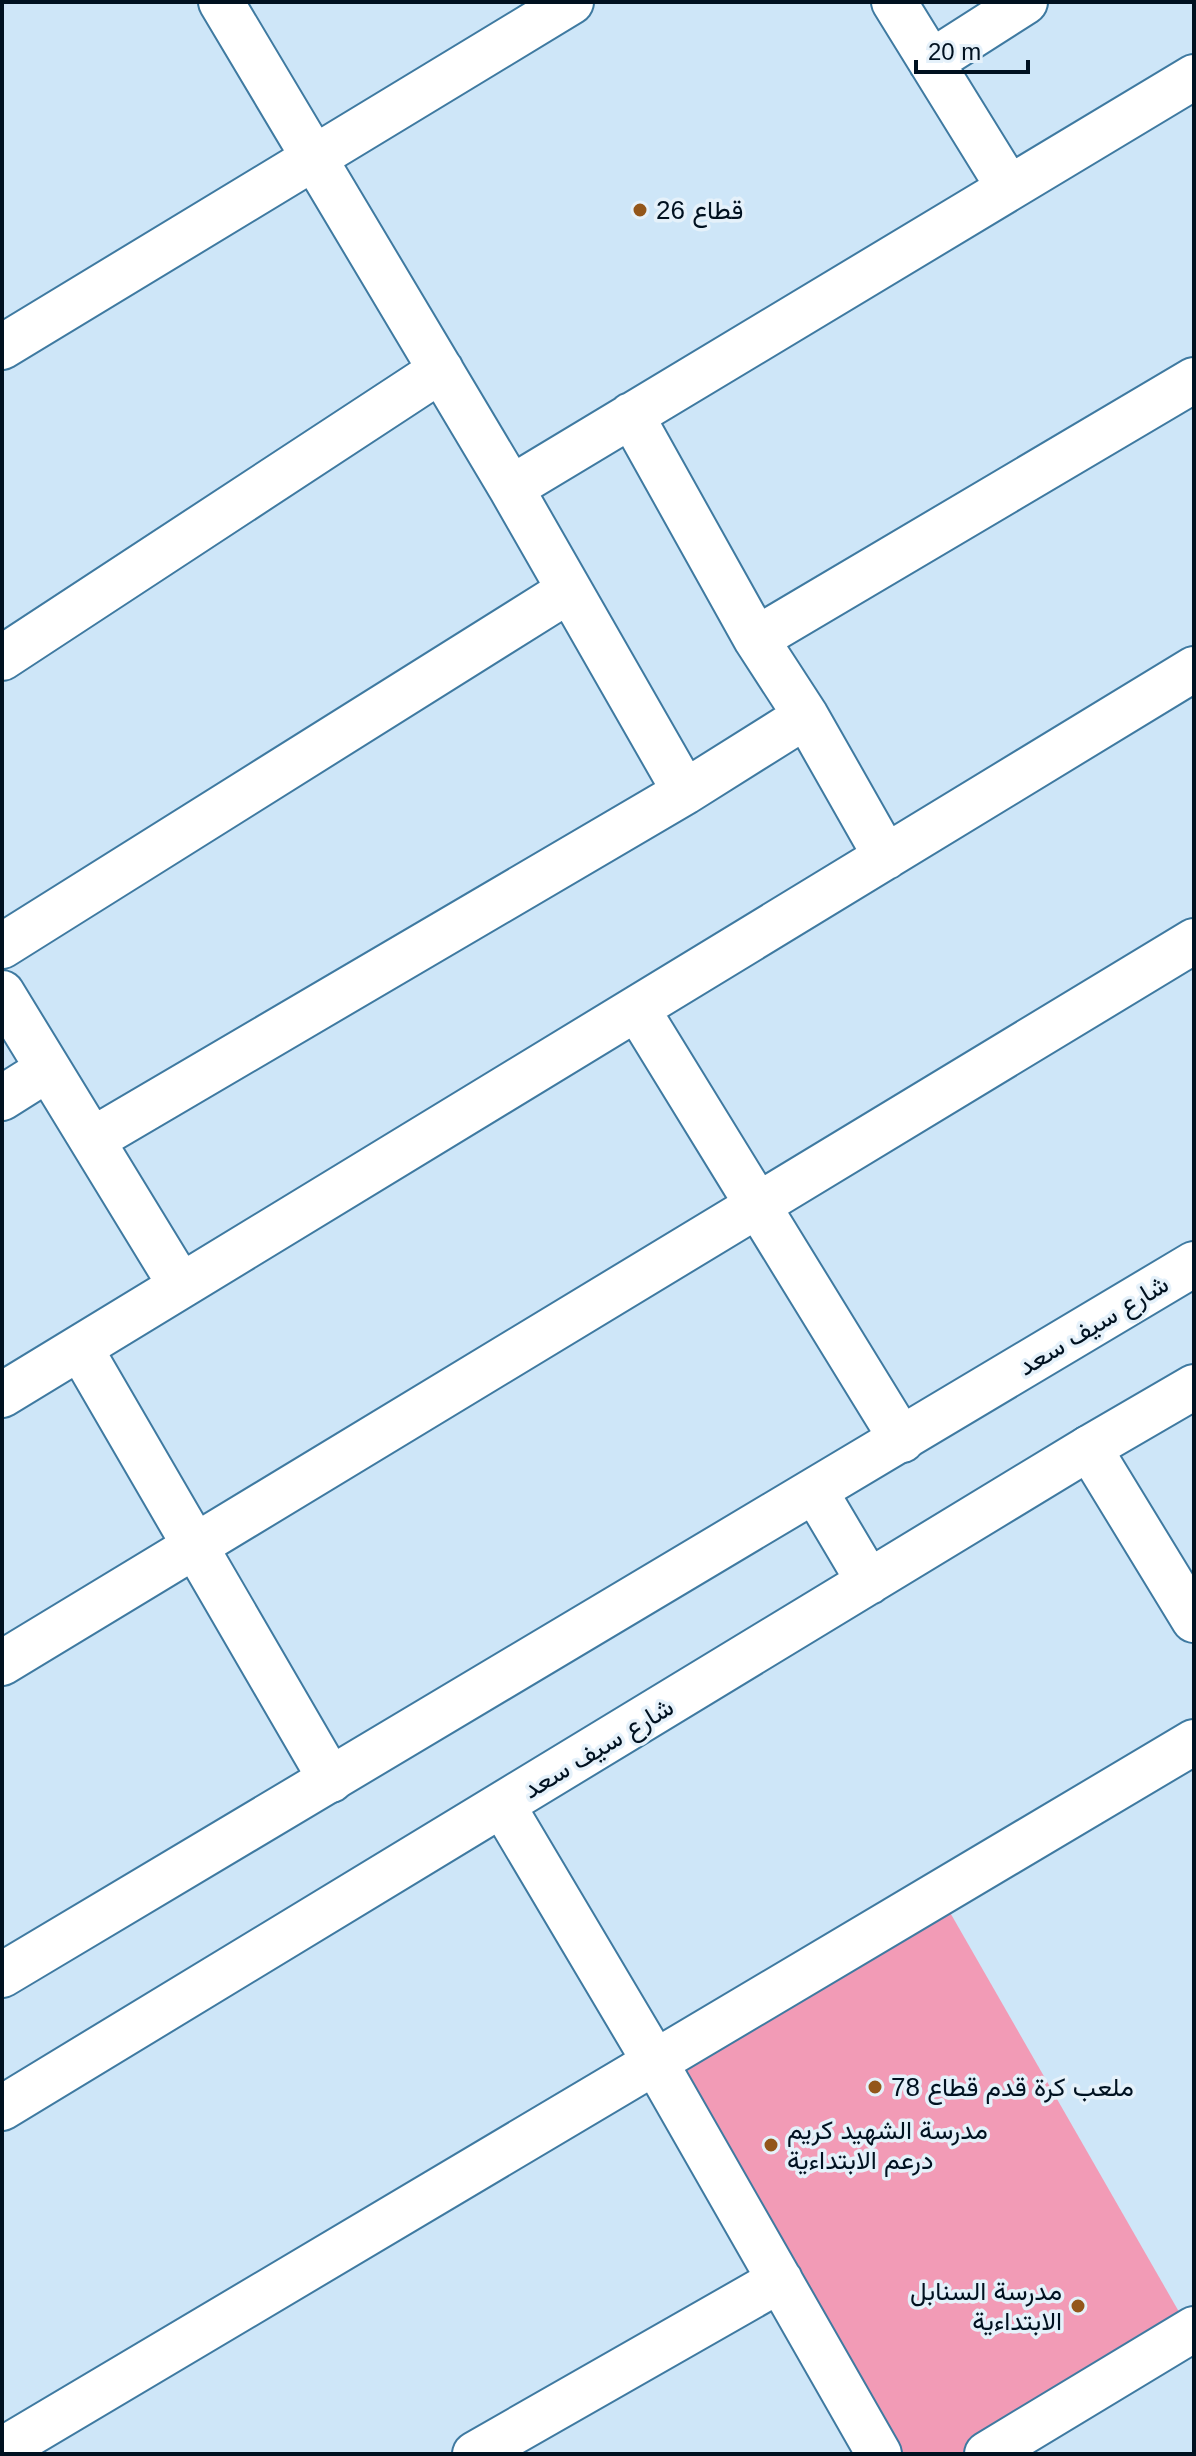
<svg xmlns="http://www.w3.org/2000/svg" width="1196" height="2456" font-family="Helvetica,Vazirmatn,sans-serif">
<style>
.green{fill:#f29bb6}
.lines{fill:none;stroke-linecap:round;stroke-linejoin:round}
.minor-casing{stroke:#3f7aa1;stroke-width:48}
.tertiary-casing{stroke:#3f7aa1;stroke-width:48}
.minor{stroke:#fff;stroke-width:44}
.tertiary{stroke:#fff;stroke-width:44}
.poi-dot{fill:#93561a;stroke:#e5f1fa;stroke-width:3}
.labels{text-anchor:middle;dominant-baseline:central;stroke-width:7;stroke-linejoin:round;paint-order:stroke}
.poi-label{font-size:26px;fill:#001120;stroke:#e5f1fa;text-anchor:start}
.street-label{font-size:26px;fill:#001120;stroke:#e5f1fa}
</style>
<rect width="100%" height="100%" fill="#cee6f8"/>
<path class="green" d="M944 1902 1190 2331 987 2454H879L655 2062Z"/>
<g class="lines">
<defs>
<path id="minor" d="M221 2 511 488 685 792
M894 2 1009 188
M931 62 1025 2
M2 347 571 2
M631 415 756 639 806 716 886 857
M511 488 1194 77
M756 639 1194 380
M2 658 441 370
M2 946 568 591
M2 993 181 1286
M637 1009 902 1440
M2 1098 48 1069
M92 1140 685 792 806 716
M80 1348 331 1780
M2 1395 1194 669
M1089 1448 1194 1620
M2 1663 1194 941
M503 1806 655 2062 879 2454
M2 2450 1194 1742
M475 2454 780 2280
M987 2454 1194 2329"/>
<path id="tertiary" d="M815 1491 869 1582
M2 1975 1194 1264
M2 2108 1089 1448 1194 1387"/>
</defs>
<use href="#minor" class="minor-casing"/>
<use href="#tertiary" class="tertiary-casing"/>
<use href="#minor" class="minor"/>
<use href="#tertiary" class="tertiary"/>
</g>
<g class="poi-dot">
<circle cx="640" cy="210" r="8"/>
<circle cx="875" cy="2087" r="8"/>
<circle cx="771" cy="2145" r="8"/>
<circle cx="1078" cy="2306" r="8"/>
</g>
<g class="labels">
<g class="poi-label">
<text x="656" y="210">قطاع 26</text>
<text x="891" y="2087">ملعب كرة قدم قطاع 78</text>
<text x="787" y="2130">مدرسة الشهيد كريم<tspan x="787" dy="30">درعم الابتداءية</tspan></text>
<text x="1062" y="2291" text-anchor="end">مدرسة السنابل<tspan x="1062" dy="30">الابتداءية</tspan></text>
</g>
<g class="street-label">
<text transform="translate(1093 1325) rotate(-31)">شارع سيف سعد</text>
<text transform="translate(598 1748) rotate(-31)">شارع سيف سعد</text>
</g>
</g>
<rect width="1196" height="2456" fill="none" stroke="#001120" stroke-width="8"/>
<path d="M916 60v12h112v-12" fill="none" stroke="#001120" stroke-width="4"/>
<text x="928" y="60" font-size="24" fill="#001120" stroke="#e5f1fa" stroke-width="6" paint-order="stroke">20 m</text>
</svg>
